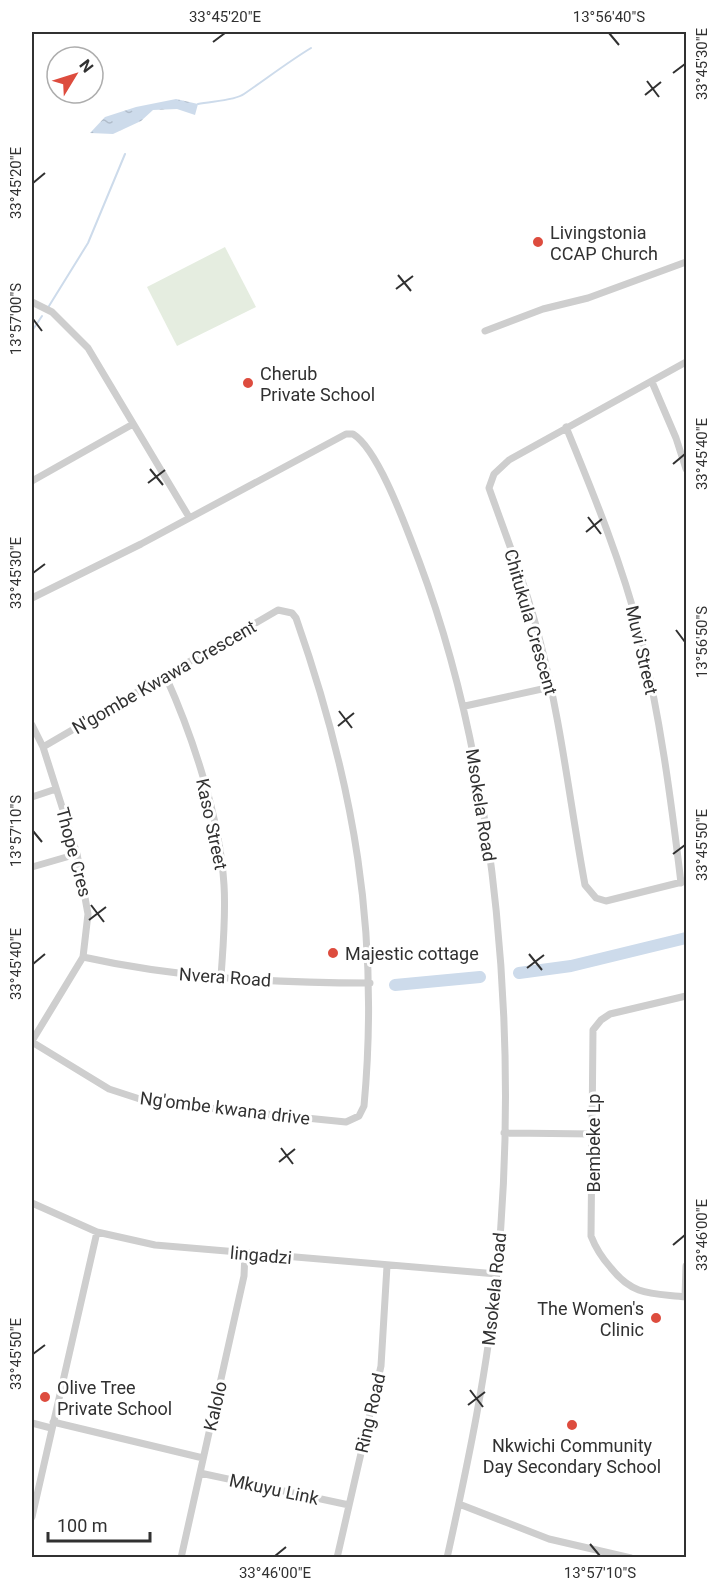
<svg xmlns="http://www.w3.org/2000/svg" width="718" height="1589" font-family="Roboto,sans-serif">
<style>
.park{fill:#e5ede0}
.water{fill:url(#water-ripples)}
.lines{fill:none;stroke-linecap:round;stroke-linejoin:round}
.stream{stroke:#cddbeb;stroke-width:2}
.river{stroke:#cddbeb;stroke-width:12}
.minor{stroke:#cecece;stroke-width:7}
.ticks{fill:none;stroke:#313131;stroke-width:2}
.poi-dot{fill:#dd4c3e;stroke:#fff;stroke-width:2}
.labels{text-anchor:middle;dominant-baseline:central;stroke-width:6;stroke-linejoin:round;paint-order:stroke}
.poi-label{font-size:18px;fill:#313131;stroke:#fff;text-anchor:start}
.street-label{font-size:18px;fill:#313131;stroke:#fff}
.neatline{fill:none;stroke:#313131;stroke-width:2}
.ticks-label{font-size:15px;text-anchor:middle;fill:#313131}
</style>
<defs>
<pattern id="water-ripples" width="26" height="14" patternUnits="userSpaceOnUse" patternTransform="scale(1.5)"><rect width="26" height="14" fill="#cddbeb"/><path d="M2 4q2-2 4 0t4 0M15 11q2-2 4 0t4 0" fill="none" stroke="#b0bcca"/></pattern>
</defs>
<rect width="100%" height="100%" fill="#fff"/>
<path class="park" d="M225 247 256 307 177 346 147 287Z"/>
<path class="water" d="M176 99 198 104 195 115 177 109 153 110 141 121 113 134 90 133 105 117 136 107Z"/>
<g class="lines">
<path class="stream" d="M198 104C211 101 234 101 244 94 266 79 288 62 311 48
M49 306 88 243 125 154
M32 331 42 316"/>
<path class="river" d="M519 973 571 966 686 938
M395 985 480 977"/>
<path class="minor" d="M32 302 52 312 88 348 189 517
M485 331 543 309 588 298 686 262
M686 362 509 460 494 474 489 488C507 539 527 589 540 641 561 721 570 804 585 885L596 898 606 901 686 881
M652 382 676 438 686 469
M566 427C594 495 622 564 640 634 660 716 671 799 681 883
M32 481 133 424
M32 598 141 544 346 434H353C379 450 407 530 419 561 499 774 519 1045 497 1272 488 1368 468 1463 447 1558
M166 677C193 737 220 819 224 885 226 915 223 947 221 977
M465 706 551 687
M32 725 43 747 77 854 88 914 83 957 32 1041
M32 797 56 789
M32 867 77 854
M83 957C177 978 273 983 370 983
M686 996 610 1014 601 1020 593 1030 591 1236C596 1249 602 1258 611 1268 634 1297 653 1293 686 1297
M32 1042 109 1089 149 1102 346 1122 359 1116 364 1106C380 932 354 783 296 618L292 613 278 610 43 747
M504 1133 594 1134
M32 1203 97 1232 155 1245 497 1274
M685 1297 686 1266
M53 1422 203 1458
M32 1423 51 1428
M200 1473 349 1505
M459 1504 549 1539 631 1558
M32 1517 97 1232
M181 1558 244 1276 245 1253
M337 1558 381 1366 387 1266"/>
</g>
<path class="ticks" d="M609 33 619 45M213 42 225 33M673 73 685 64M647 81 659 97M645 95 661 82M33 183 45 173M398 275 411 291M396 289 413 276M33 319 42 331M673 464 685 454M150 469 163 485M148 483 165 470M588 517 601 534M586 532 602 519M33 573 45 564M676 630 685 642M339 711 352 728M338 726 354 713M33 831 42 842M673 854 685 845M91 905 104 922M89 920 106 907M529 954 542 970M33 964 45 954M527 968 544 955M281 1148 293 1164M279 1162 295 1149M673 1245 685 1235M33 1354 45 1345M470 1390 483 1407M468 1405 485 1392M590 1544 600 1556M275 1556 286 1547"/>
<g class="poi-dot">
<circle cx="538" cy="242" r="6"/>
<circle cx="248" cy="383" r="6"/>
<circle cx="333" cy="953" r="6"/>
<circle cx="656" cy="1318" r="6"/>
<circle cx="45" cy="1397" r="6"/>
<circle cx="572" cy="1425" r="6"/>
</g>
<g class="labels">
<g class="poi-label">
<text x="550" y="232">Livingstonia<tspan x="550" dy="21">CCAP Church</tspan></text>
<text x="260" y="373">Cherub<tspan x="260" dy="21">Private School</tspan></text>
<text x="345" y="953">Majestic cottage</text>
<text x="644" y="1308" text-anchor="end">The Women's<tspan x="644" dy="21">Clinic</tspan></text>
<text x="57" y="1387">Olive Tree<tspan x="57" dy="21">Private School</tspan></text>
<text x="572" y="1445" text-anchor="middle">Nkwichi Community<tspan x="572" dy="21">Day Secondary School</tspan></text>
</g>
<g class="street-label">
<text transform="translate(531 622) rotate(74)">Chitukula Crescent</text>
<text transform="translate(642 650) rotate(77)">Muvi Street</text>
<text transform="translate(164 677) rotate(-30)">N'gombe Kwawa Crescent</text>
<text transform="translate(481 805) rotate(81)">Msokela Road</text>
<text transform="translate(212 824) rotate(78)">Kaso Street</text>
<text transform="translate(74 852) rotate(75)">Thope Cres</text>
<text transform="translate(225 977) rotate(4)">Nvera Road</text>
<text transform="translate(225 1108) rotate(7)">Ng'ombe kwana drive</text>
<text transform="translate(593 1143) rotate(-90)">Bembeke Lp</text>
<text transform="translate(261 1255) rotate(5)">lingadzi</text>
<text transform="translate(494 1289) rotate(-84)">Msokela Road</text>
<text transform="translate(215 1406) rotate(-77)">Kalolo</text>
<text transform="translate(370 1413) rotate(-77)">Ring Road</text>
<text transform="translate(274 1489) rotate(12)">Mkuyu Link</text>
</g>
</g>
<rect width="718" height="1589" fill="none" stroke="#ffffff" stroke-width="66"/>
<g transform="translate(75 75) rotate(52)"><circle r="28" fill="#ffffff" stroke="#adadad" stroke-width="1.5"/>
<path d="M0-4.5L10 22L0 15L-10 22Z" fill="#dd4c3e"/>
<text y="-9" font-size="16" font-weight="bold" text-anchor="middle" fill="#313131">N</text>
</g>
<path d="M48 1532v9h102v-9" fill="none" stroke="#313131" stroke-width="3"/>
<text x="57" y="1532" font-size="18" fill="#313131" stroke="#ffffff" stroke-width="4.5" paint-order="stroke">100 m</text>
<rect x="33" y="33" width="652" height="1523" class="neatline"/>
<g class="ticks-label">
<text x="225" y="22">33°45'20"E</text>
<text x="609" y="22">13°56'40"S</text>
<text transform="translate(702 64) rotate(-90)" y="5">33°45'30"E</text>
<text transform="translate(16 183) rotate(-90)" y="5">33°45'20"E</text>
<text transform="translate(16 319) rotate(-90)" y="5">13°57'00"S</text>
<text transform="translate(702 454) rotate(-90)" y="5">33°45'40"E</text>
<text transform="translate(16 573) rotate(-90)" y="5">33°45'30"E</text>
<text transform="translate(702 642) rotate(-90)" y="5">13°56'50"S</text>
<text transform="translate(16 831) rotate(-90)" y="5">13°57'10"S</text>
<text transform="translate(702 845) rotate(-90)" y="5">33°45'50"E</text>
<text transform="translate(16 964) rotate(-90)" y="5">33°45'40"E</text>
<text transform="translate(702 1235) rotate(-90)" y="5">33°46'00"E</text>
<text transform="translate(16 1354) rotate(-90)" y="5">33°45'50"E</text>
<text x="275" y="1578">33°46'00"E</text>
<text x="600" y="1578">13°57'10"S</text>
</g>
</svg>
